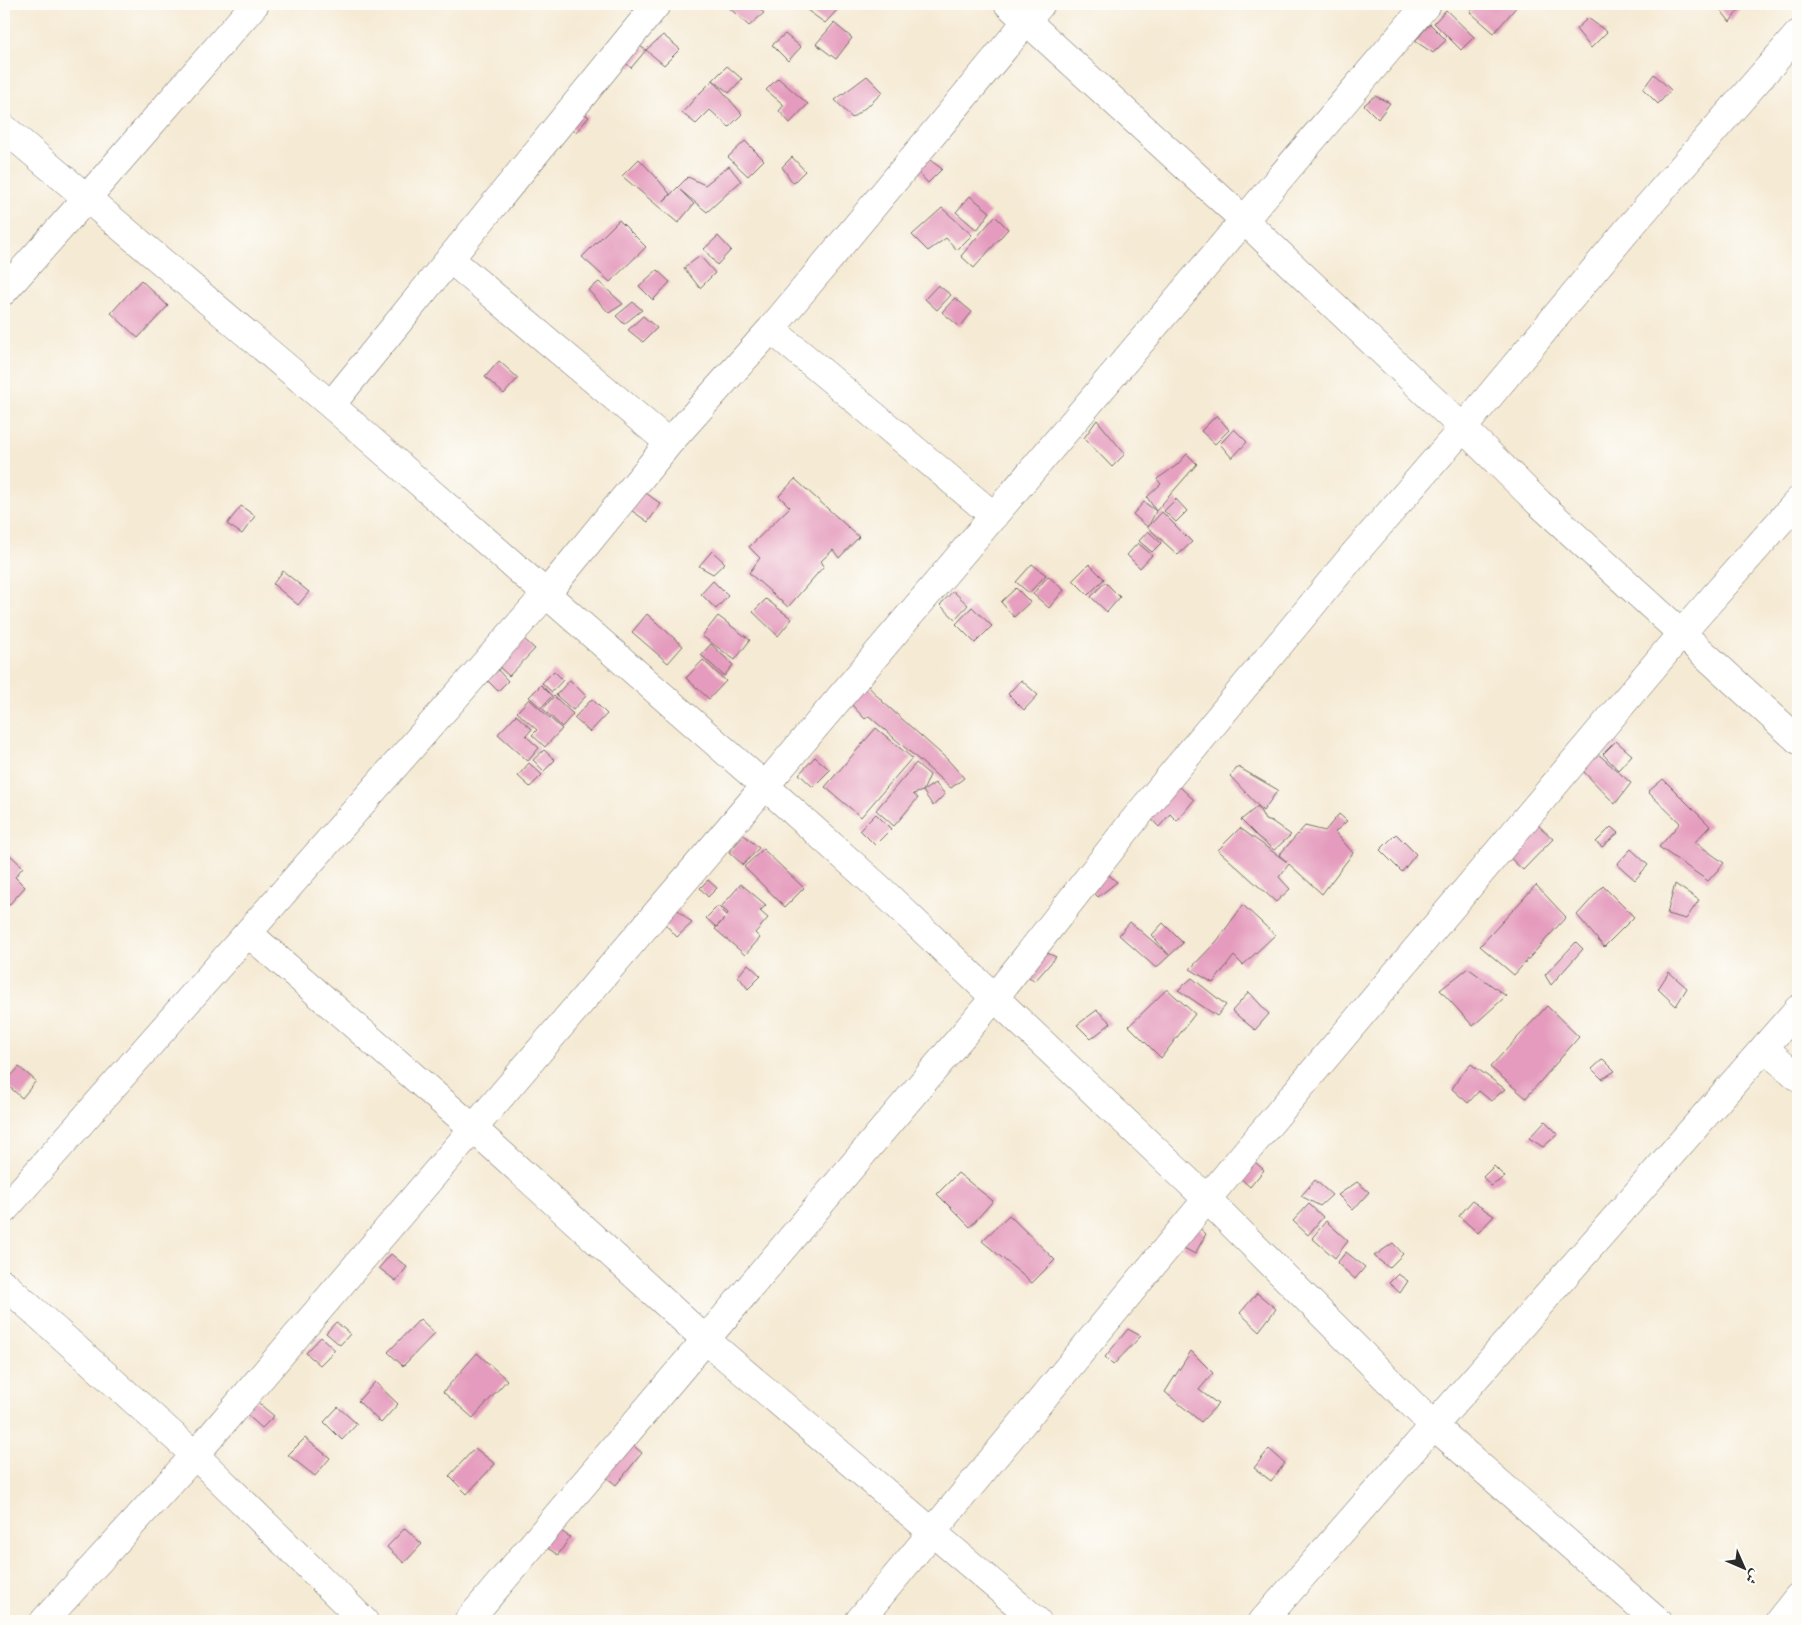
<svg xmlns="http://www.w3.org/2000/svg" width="1802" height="1625" font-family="'IM FELL English',Amiri,serif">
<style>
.building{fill:#e59bbd}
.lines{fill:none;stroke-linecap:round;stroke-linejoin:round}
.street-casing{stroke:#726e66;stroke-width:29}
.secondary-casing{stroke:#726e66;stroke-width:29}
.street{stroke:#fff;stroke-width:28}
.secondary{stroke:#fff;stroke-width:28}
</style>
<rect width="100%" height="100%" fill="#fdfcf7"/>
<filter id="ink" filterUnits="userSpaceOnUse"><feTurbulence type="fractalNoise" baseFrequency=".02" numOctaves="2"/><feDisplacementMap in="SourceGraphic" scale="10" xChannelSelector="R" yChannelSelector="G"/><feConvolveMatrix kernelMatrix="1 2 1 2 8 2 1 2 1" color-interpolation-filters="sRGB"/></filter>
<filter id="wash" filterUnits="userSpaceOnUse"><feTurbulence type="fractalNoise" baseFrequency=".0096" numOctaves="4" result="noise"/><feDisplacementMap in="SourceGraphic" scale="20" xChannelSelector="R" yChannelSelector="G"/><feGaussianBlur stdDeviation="1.12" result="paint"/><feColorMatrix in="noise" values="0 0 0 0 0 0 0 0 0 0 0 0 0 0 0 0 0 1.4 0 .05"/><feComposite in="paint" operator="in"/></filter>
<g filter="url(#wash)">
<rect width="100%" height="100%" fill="#f5ead4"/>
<g id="blocks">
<path class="building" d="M725 4H754L764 13 749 26Z
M812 4H833L839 8 825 23 807 10Z
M1477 4H1519L1494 33 1470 12Z
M1718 4H1740L1742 5 1730 22 1717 5Z
M1446 10 1474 37 1461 50 1434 23Z
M1588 18 1607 32 1591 48 1576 29Z
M834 23 852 38 836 59 816 44Z
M1430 24 1446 40 1433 53 1415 41Z
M785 34 801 47 788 61 772 45Z
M663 35 680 49 664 65 646 50Z
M633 42 646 50 631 68 621 58Z
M727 66 742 79 729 93 713 80 742 114 729 127 710 110 696 124 682 113 697 96Z
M1654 74 1671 90 1658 104 1643 89Z
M867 76 883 92 870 104 852 118 835 100Z
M778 78 808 104 790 123 779 111 784 105 766 90Z
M1375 96 1390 103 1378 119 1364 105Z
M579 110 589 117 576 132 563 120Z
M745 141 764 160 748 176 728 157Z
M792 157 805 171 793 183 782 167Z
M926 157 942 169 928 183 915 169Z
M639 159 656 177 670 194 662 203 688 177 705 185 729 166 741 181 707 212 680 190 694 204 678 223 622 176Z
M970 196 990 212 977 230 956 212Z
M942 208 972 235 957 250 946 238 928 251 912 235Z
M995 216 1008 229 974 268 961 256Z
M619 220 646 247 610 282 582 257Z
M718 236 731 250 717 265 704 249Z
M700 256 715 273 700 288 684 268Z
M657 270 670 282 653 300 639 286Z
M141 280 168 306 138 338 111 313Z
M599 282 623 304 609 313 588 290Z
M938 285 951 295 937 310 925 299Z
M955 298 972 312 960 327 942 312Z
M633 302 642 310 624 324 616 316Z
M643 316 657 328 643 342 628 330Z
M499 361 518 378 504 394 485 377Z
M1217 415 1229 430 1215 444 1201 431Z
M1097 420 1125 454 1112 467 1084 438Z
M1234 429 1247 442 1232 458 1220 444Z
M1187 454 1197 464 1156 511 1147 497 1161 484 1157 479 1177 465Z
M795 479 859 537 839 558 833 550 821 561 824 566 788 607 749 573 760 558 749 547 790 507 779 496Z
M642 490 661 504 648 522 628 508Z
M1176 499 1187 511 1176 522 1164 511Z
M1144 502 1156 511 1148 527 1162 512 1192 542 1178 555 1133 514Z
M241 506 255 516 242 534 227 524Z
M1148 531 1161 543 1152 552 1139 541Z
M1138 543 1152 555 1140 568 1127 555Z
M712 551 725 563 713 574 699 566Z
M1032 564 1046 575 1029 593 1016 582Z
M1089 564 1104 579 1088 595 1073 580Z
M283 571 309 592 298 605 273 584Z
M1048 576 1064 590 1049 608 1033 594Z
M713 581 728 596 716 609 701 594Z
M1105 582 1120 597 1107 612 1091 597Z
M1016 588 1030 602 1014 617 1001 602Z
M953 591 968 605 955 619 940 605Z
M766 599 792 619 778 636 753 612Z
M972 607 992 626 975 643 956 624Z
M647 614 683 646 668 663 632 632Z
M718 616 750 640 735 660 702 636Z
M523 638 535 649 509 676 497 665Z
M711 644 733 665 724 676 701 655Z
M703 660 726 681 709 699 686 678Z
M498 670 508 681 498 691 488 681Z
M554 671 563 680 552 692 542 683Z
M570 680 586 696 573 710 556 695Z
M1021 680 1038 695 1024 710 1008 694Z
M541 685 552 696 541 708 529 697Z
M868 686 883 702 948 760 964 778 951 788 869 716 865 719 850 703Z
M554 696 573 714 562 727 543 709Z
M529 699 562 729 545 747 532 735 537 730 517 712Z
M592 699 607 714 590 732 574 718Z
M516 715 532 729 526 736 539 748 528 761 498 734Z
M876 728 912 758 861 817 825 787Z
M1616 741 1632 755 1618 770 1603 754Z
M544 750 555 760 544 771 533 760Z
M1597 753 1631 783 1615 804 1582 770Z
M815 757 830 770 813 787 799 774Z
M529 763 542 775 530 787 518 776Z
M916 763 930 775 923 791 935 783 945 794 933 806 923 791 913 794 918 798 894 826 876 810Z
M1238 767 1278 790 1263 811 1230 776Z
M1166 774 1194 800 1177 821 1170 814 1159 827 1137 804Z
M1663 779 1710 826 1695 842 1724 863 1708 881 1659 847 1680 823 1648 792Z
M1258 806 1265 820 1273 822 1291 835 1274 850 1258 837 1241 820Z
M876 814 891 829 875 845 860 830Z
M1339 814 1347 821 1335 832 1353 853 1322 894 1289 864 1279 877 1290 889 1276 902 1218 850 1240 828 1287 862 1279 855 1305 826 1325 831Z
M1538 825 1553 839 1523 870 1507 855Z
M1611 827 1618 833 1602 847 1596 842Z
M1396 834 1416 854 1402 872 1380 850Z
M744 835 759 848 743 865 729 852Z
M763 849 804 888 785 907 744 867Z
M1631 849 1648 865 1635 880 1617 864Z
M9 854 23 867 15 877 25 887 9 905 4 900V860Z
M1103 870 1117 882 1098 897 1089 887Z
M708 880 717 888 708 897 700 888Z
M741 884 766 905 760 911 768 918 755 933 760 938 745 955 715 929 724 919 716 927 706 918 718 906 727 915 728 913 721 907Z
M1675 884 1699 900 1686 919 1667 914Z
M1536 885 1566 917 1514 975 1480 946Z
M1603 886 1634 917 1604 947 1577 915Z
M1243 905 1275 935 1243 965 1234 956 1213 983 1190 969 1217 941Z
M678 910 692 923 677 937 665 924Z
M1130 922 1169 955 1152 935 1163 923 1183 943 1156 968 1119 935Z
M1576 942 1583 949 1551 985 1545 975Z
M1043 951 1056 957 1035 981 1021 972Z
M748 964 761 976 748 989 738 976Z
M1468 968 1506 996 1473 1026 1440 990Z
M1669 972 1687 988 1676 1006 1658 989Z
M1192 978 1226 1005 1217 1016 1178 990Z
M1167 989 1195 1014 1161 1058 1129 1026Z
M1249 992 1269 1014 1255 1030 1232 1011Z
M1547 1006 1579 1037 1526 1098 1490 1067Z
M1097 1010 1111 1023 1091 1039 1077 1025Z
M1603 1059 1615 1071 1602 1079 1592 1069Z
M1471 1064 1505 1089 1491 1101 1479 1091 1468 1103 1452 1089 1460 1076Z
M19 1067 36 1081 22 1098 5 1083Z
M1545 1121 1558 1134 1543 1147 1529 1138Z
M1245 1153 1264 1170 1250 1187 1236 1174Z
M1494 1166 1505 1177 1491 1186 1483 1177Z
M958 1173 993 1201 970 1227 937 1194Z
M1315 1180 1332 1195 1320 1206 1301 1196Z
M1357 1182 1369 1192 1353 1210 1338 1195Z
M1472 1201 1494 1216 1478 1233 1459 1216Z
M1309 1204 1323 1217 1308 1235 1293 1221Z
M1009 1215 1055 1260 1032 1283 982 1241Z
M1326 1221 1348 1241 1335 1258 1312 1238Z
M1195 1224 1206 1234 1195 1254 1182 1247Z
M1393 1243 1403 1254 1389 1268 1374 1256Z
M1346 1252 1365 1267 1355 1279 1337 1263Z
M391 1254 407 1267 396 1281 379 1268Z
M1398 1274 1408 1281 1400 1293 1389 1283Z
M1257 1293 1276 1309 1259 1331 1240 1313Z
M420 1319 435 1333 403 1366 388 1352Z
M336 1322 350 1334 340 1345 326 1333Z
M1128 1329 1141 1336 1113 1365 1105 1357Z
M321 1337 335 1350 320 1365 306 1353Z
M1191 1351 1213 1373 1199 1390 1218 1404 1201 1422 1165 1392Z
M477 1353 507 1380 473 1418 443 1392Z
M375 1382 398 1404 381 1423 358 1401Z
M255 1400 274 1416 262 1428 244 1412Z
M338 1407 357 1424 342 1440 324 1422Z
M305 1438 330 1458 315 1476 288 1455Z
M628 1441 642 1453 616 1485 601 1473Z
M475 1448 495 1464 467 1494 449 1476Z
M1269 1449 1285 1463 1271 1481 1254 1468Z
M552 1525 570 1537 558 1555 540 1543Z
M405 1528 422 1544 404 1563 387 1547Z"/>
</g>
</g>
<g filter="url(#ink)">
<use href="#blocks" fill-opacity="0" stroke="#726e66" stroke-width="1"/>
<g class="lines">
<defs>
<path id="street" d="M1008 4 1244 220 1463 428 1539 503 1798 740
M4 128 331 405 765 786 878 887 1207 1199 1434 1426 1657 1621
M450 259 669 443
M4 291 86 199 255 4
M771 329 994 516
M331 405 657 4
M248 933 474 1129 706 1340 1037 1621
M1764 1048 1798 1077
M4 1210 546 594 669 443 771 329 1041 4
M4 1284 195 1455 364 1621
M44 1621 195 1455 765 786 1427 4
M468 1621 995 997 1134 820 1355 553 1463 428 1629 228 1798 34
M859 1621 1245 1153 1681 634 1798 501
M1779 1621 1798 1597"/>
<path id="secondary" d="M1263 1621 1798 1009"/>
</defs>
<use href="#street" class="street-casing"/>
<use href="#secondary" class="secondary-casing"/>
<use href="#street" class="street"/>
<use href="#secondary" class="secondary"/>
</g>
</g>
<rect width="1802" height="1625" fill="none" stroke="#fdfcf7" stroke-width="20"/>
<g transform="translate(1744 1568) rotate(135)" stroke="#fdfcf7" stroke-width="4" paint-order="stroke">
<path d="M0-4L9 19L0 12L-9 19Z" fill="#2b2b2b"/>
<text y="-8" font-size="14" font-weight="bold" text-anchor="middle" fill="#2b2b2b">ش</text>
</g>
</svg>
